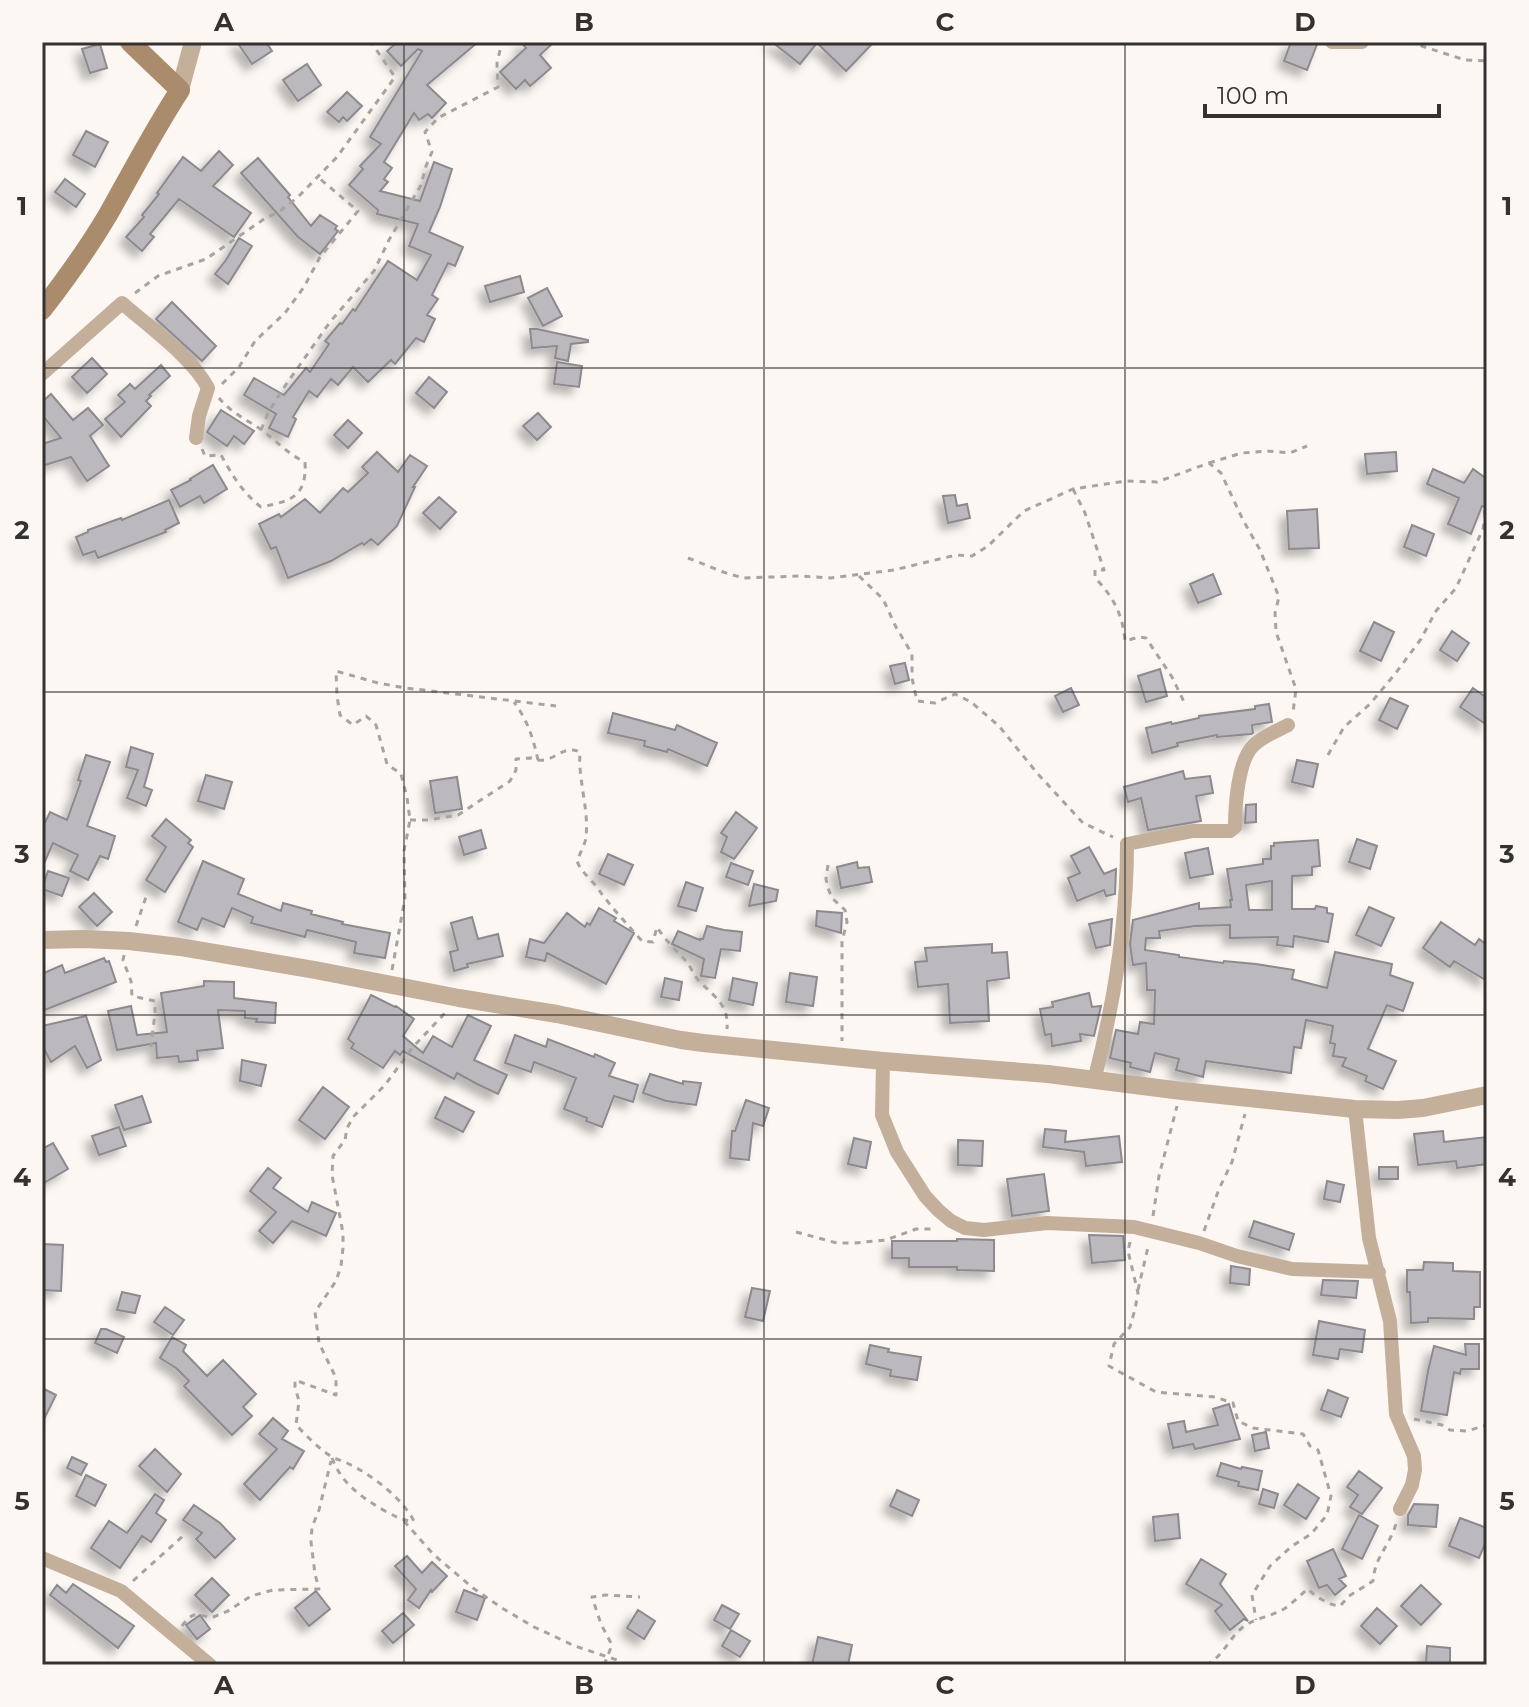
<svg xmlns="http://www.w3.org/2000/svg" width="1529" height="1707" font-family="Montserrat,sans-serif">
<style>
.building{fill:#bbb9be;stroke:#8c8a8f;stroke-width:2;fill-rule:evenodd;filter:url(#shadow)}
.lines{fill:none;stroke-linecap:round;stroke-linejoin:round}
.path{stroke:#a7a3a0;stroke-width:3;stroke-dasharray:6 6;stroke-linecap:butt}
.minor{stroke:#c4af9a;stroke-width:14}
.tertiary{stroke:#c4af9a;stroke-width:18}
.secondary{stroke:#aa8b6c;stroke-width:20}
.grid{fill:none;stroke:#343230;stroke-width:2;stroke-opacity:0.55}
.neatline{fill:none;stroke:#343230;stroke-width:3}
.grid-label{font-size:26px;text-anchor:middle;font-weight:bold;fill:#343230}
</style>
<defs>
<filter id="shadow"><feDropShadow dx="-7" dy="7" stdDeviation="4" flood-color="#0004"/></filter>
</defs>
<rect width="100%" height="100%" fill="#fcf7f3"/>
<path class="building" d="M237 42H266L272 51 252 64Z
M397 42H478L427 85 446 103 432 118 428 114 419 120 414 113 384 162 392 168 384 179 388 182 380 191 420 201 434 162 452 169 440 207 429 232 463 247 455 266 448 263 432 295 438 299 427 315 435 319 424 342 416 338 395 364 391 360 368 382 353 367 338 385 331 379 317 397 309 391 293 417 296 419 288 437 269 428 276 414 244 395 254 378 284 395 306 368 310 372 329 344 325 341 340 323 342 324 353 309 355 311 388 261 417 280 431 255 409 246 418 224 377 214 378 210 349 185 363 169 360 166 381 144 370 137 422 51 418 49 401 66 387 51Z
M521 42H554L540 55 551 68 530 86 525 80 516 89 500 72 526 48Z
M772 42H874L846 71 817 43 800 64Z
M1291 42H1318L1307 70 1284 61Z
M100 44 107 68 90 73 82 49Z
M307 64 321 85 298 101 283 80Z
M347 92 362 106 347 121 343 117 339 122 327 112Z
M86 131 108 142 95 167 73 155Z
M219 151 233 165 213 186 251 213 234 237 179 199 150 234 154 237 142 251 126 237 144 217 142 215 159 194 157 193 183 157 201 171Z
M258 158 290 195 288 197 311 226 320 215 337 226 335 229 338 231 320 254 298 237 241 173Z
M65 179 85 194 76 207 55 192Z
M239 238 252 246 228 284 215 274 226 260Z
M520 276 524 292 490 302 485 286Z
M547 288 562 316 543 326 528 298Z
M172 302 216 346 202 361 156 319Z
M530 329H537L588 340V342L571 344 568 361 555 358 557 346 532 348Z
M92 358 107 374 87 393 72 377Z
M557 362 582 366 579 387 554 384Z
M161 365 170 376 149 395 151 396 146 401 151 406 121 437 105 419 125 402 118 395 130 384 135 389Z
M429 377 447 392 434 408 416 393Z
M51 394 73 420 88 408 103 425 90 436 109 466 87 481 71 457 42 466V444L61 438 42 415V402Z
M221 410 254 431 244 444 234 436 227 446 207 432Z
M538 413 551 427 537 440 523 426Z
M348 420 362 433 348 448 334 435Z
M377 452 398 472 410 455 427 466 413 487H415L397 526 378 545 371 539 364 545 362 543 331 561 288 578 276 547 271 549 259 524 279 514 281 517 305 499 320 513 343 488 348 492 368 473 362 467Z
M1396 452 1397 471 1367 474 1365 454Z
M213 465 227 489 204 503 200 496 180 507 171 490 191 480 190 479Z
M1433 469 1464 483 1473 469 1487 479V508L1482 506 1471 534 1448 524 1459 498 1427 484Z
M955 495 957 506 967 504 970 518 948 523 943 496Z
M439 497 456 512 440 529 423 513Z
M169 500 179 523 165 530 166 532 98 558 95 551 83 555 76 537 88 532V530L121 518 122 520Z
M1317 509 1319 548 1289 549 1287 511Z
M1412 525 1434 534 1426 556 1404 547Z
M1213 574 1221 594 1198 603 1190 584Z
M1374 622 1394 632 1381 661 1360 651Z
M1452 631 1469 643 1457 661 1440 650Z
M905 663 909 680 895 684 890 666Z
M1160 669 1167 696 1146 702 1138 676Z
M1071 688 1079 705 1063 712 1055 696Z
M1473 688 1487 698V725L1460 707Z
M1390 698 1408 706 1397 729 1379 720Z
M1269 704 1272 722 1252 725 1253 733 1251 734 1217 737V735L1177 743 1178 746 1152 753 1146 728 1171 722 1172 724 1199 718V716L1255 709V706Z
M613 713 675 730 677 725 717 743 707 766 668 749 667 752 644 746 645 741 608 733Z
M131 747 153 754 144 787 152 790 146 806 127 798 138 770 126 767Z
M86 755 110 762 87 826 115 836 108 859 100 856 88 880 70 871 78 855 53 843 42 868V829L50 812 67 820 81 781 78 780Z
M1297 760 1318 764 1313 787 1292 782Z
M1183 771 1185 779 1210 776 1213 793 1196 796 1201 821 1148 830 1141 798 1128 802 1124 787Z
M206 775 232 782 224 809 198 801Z
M457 777 462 809 435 813 430 781Z
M1256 804V822L1245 823 1246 805Z
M736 812 757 828 734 859 721 852 727 837 721 833Z
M166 819 191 840 188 843 193 847 165 892 146 880 166 847 152 836Z
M481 830 486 848 464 855 459 837Z
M1357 839 1377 846 1370 869 1349 862Z
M1318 840 1320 866 1312 867V875L1292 876V909H1315L1316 906 1327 908V913L1333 914 1328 942 1294 936 1293 947 1277 945 1278 937 1230 938V925L1195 926 1159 931 1160 938H1146L1145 950 1179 955V957L1223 963 1224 961 1256 964 1294 970 1292 979 1327 988 1335 952 1392 964 1390 975 1413 983 1403 1011 1387 1005 1368 1049 1396 1061 1383 1089 1365 1081 1367 1076 1342 1066 1346 1058 1333 1056 1335 1044 1330 1043 1333 1026 1306 1020 1301 1048 1294 1047 1291 1073 1206 1061 1203 1077 1176 1070 1179 1059 1155 1053 1150 1072 1130 1067 1131 1063 1110 1058 1116 1030 1138 1034 1140 1022 1154 1024 1155 990H1147L1146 963 1133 965 1130 944 1133 920 1199 903V909L1231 907 1230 900H1232L1227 869 1263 864V859H1271V846H1274V843ZM1272 881V910H1249L1246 885Z
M1089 847 1104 874 1116 869 1115 894 1106 896 1104 890 1077 901 1068 878 1080 873 1071 856Z
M1208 848 1213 874 1190 878 1185 853Z
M608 854 633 865 624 885 599 874Z
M203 861 244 879 238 894 281 911 283 903 312 911 311 914 343 922 342 924 390 933 385 958 354 953 356 942 307 930 305 937 251 923 253 917 232 908 224 927 202 918 197 930 178 922Z
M857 862 858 868 869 867 872 882 841 888 837 867Z
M731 863 753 871 748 885 726 877Z
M48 871 69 878 62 896 42 889Z
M686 882 703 888 696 911 678 906Z
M754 884 778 890 776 901 749 906Z
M94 893 112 912 97 926 79 907Z
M1369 907 1394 918 1381 946 1356 935Z
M599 908 616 918 614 921 634 933 606 984 547 953 545 961 526 957 530 939 544 943 567 913 585 927 587 923 590 925Z
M817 911 842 913 841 933 816 926Z
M472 917 478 939 498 934 503 956 467 964 468 967 454 971 450 952 458 950 451 923Z
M1112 919 1110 945 1096 948 1089 924Z
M1441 922 1475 945 1479 939 1487 945V981L1454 961 1450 967 1423 948Z
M707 926 724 930 742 932 740 951 721 949 715 978 701 976 704 959 672 944 678 931 700 940V939H703Z
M992 944V953L1007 952 1009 978 987 981 989 1021 950 1023 948 984 918 987 915 962 927 961 925 948Z
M104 958 106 962 109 961 116 982 42 1011V974L62 965 65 973Z
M790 973 817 977 813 1006 786 1002Z
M665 978 682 982 679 1000 661 997Z
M733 978 757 983 753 1005 729 1000Z
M204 981 234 982V998L276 1003 275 1023 256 1022 257 1019 245 1018V1011L218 1010 223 1048 197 1051 198 1060 179 1062 178 1056 157 1058 156 1043 117 1050 108 1011 131 1006 137 1035 167 1032 161 993 204 986Z
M1089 993 1092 1007 1101 1006 1094 1036 1080 1034 1081 1041 1052 1046 1051 1034 1045 1035 1040 1009 1053 1007 1052 1002Z
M371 995 395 1007 396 1006 414 1019 403 1036 423 1053 433 1036 452 1047 468 1015 491 1026 474 1060 507 1075 498 1094 477 1084 457 1073 454 1079 403 1051 400 1055 395 1051 383 1068 351 1048 354 1044 348 1039Z
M86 1016 101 1060 87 1068 75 1046 51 1062 42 1045V1026Z
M515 1035 546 1047 548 1039 594 1057 595 1054 615 1063 609 1076 638 1085 633 1102 614 1096 602 1127 586 1121 587 1118 564 1109 576 1078 534 1062 531 1072 505 1063Z
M242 1060 266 1065 261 1086 240 1081Z
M650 1074 683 1084V1081L701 1083 696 1105 666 1101 643 1093Z
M323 1087 349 1107 325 1139 299 1120Z
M142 1096 151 1122 124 1130 115 1105Z
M445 1097 474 1112 463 1132 435 1118Z
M746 1100 769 1108 763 1126 753 1123 749 1160 730 1158 732 1131H735Z
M119 1127 126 1146 99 1155 92 1136Z
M1045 1129 1066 1131 1065 1142 1119 1136 1122 1162 1086 1166 1084 1152 1043 1147Z
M1443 1131 1444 1142 1487 1137V1164L1457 1168 1456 1161 1418 1165 1414 1134Z
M854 1138 871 1142 866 1168 848 1164Z
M958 1140 983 1141 982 1166 958 1165Z
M53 1143 68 1169 42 1184V1149Z
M1379 1167H1398V1179H1379Z
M268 1168 281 1178 273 1188 308 1212 312 1202 336 1213 326 1236 292 1221 273 1243 259 1231 276 1212 250 1191Z
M1044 1174 1049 1211 1012 1216 1007 1179Z
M1327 1181 1344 1185 1340 1202 1324 1199Z
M1254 1221 1294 1234 1289 1250 1249 1237Z
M1089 1235 1123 1236 1125 1260 1092 1263Z
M957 1239 994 1240V1271L957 1270V1267H909V1258H892V1241H957Z
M42 1244 63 1245 61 1291 42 1290Z
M1424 1262 1453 1263V1271L1480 1272V1307H1474V1319L1428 1318V1322L1411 1323 1410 1292H1407V1270H1423Z
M1231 1266 1250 1269 1249 1285 1230 1283Z
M1323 1280 1358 1281 1356 1298 1321 1295Z
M752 1288 770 1291 763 1321 745 1317Z
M122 1292 140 1296 135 1313 117 1310Z
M165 1307 184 1320 173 1335 154 1322Z
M1319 1321 1365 1330 1362 1352 1340 1349 1338 1359 1313 1355Z
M101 1329H106L124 1337 117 1353 95 1343Z
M172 1337 186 1345 183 1351 207 1376 223 1360 256 1394 243 1407 252 1416 232 1435 184 1386 189 1381 176 1368 160 1358Z
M1465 1344H1479V1369H1461L1460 1374 1454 1372 1447 1415 1421 1411 1428 1371 1434 1346 1466 1355Z
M870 1345 889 1349 888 1352 921 1357 917 1380 890 1376 891 1370 866 1364Z
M42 1388 56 1395 42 1423Z
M1328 1390 1348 1398 1341 1417 1321 1410Z
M1229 1404 1240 1439 1195 1449 1193 1444 1173 1448 1168 1424 1184 1421 1186 1432 1218 1425 1213 1409Z
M273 1418 288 1431 282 1439 304 1451 293 1469 290 1467 260 1500 244 1484 277 1449 259 1434Z
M1266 1432 1269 1448 1255 1451 1252 1435Z
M155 1449 181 1474 167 1492 139 1466Z
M72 1457 87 1464 81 1475 67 1468Z
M1221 1463 1241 1469 1242 1467 1262 1471 1258 1490 1238 1486 1239 1482 1217 1476Z
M1359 1471 1382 1488 1362 1514 1350 1507 1358 1495 1347 1487Z
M86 1475 106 1485 95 1506 76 1496Z
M1298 1484 1319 1498 1306 1519 1284 1505Z
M1263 1489 1278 1494 1274 1508 1259 1504Z
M897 1490 919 1500 912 1516 890 1506Z
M155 1494 164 1500 156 1513 166 1520 151 1542 142 1536 120 1568 91 1548 109 1521 127 1533Z
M1414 1504 1438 1505 1436 1527 1408 1525V1515Z
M194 1505 220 1523 235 1539 215 1558 196 1539 202 1533 183 1520Z
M1178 1514 1180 1538 1155 1541 1153 1517Z
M1359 1515 1378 1526 1362 1559 1342 1549Z
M1460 1518 1487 1528V1539L1479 1558 1449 1546Z
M1333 1549 1346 1576 1339 1579 1346 1586 1335 1595 1327 1585 1319 1588 1307 1561Z
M407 1556 422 1573 432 1562 447 1576 432 1592 431 1590 419 1608 408 1600 416 1589 395 1566Z
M1201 1559 1226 1574 1220 1584 1248 1621 1244 1619 1230 1630 1215 1611 1222 1605 1186 1584Z
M212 1578 229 1595 212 1612 195 1595Z
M73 1584 134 1626 118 1648 50 1595 57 1585 66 1593Z
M1421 1585 1441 1604 1421 1625 1401 1606Z
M464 1590 485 1598 477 1620 456 1612Z
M316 1591 330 1609 309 1626 295 1608Z
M722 1605 739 1614 730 1629 714 1620Z
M1377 1608 1397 1626 1380 1644 1361 1626Z
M638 1610 655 1621 644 1639 627 1628Z
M403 1613 414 1625 393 1643 382 1631Z
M200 1615 210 1629 197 1639 186 1625Z
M731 1630 750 1641 740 1657 722 1646Z
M818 1637 852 1645 848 1665H812Z
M1427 1646 1450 1648V1664L1426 1663Z"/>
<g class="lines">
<path class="path" d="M1409 42 1465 60 1487 61
M135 293 158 276 206 259 264 219 280 211 298 197 337 157 395 77 371 42
M222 384 239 367 255 341 285 313 304 287 320 257 358 211 319 178
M261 430 269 411 285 386 330 322 374 271 389 240 421 185 426 166 432 152 425 132 438 118 498 87 497 63 502 42
M202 449 205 456 221 455C232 475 243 493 261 507 291 501 307 497 305 462 288 454 276 441 262 430 247 420 230 412 219 398
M1209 463 1242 453 1267 451 1290 453 1307 446
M1073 489 1085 513 1104 570H1095V578C1113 596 1123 615 1125 641L1139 637 1146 638 1172 677 1185 704
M1485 516 1484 508 1487 496
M688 558 723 572 743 578 801 576 831 578 894 570 956 555 972 556 988 546 1024 511 1073 489 1126 481 1157 482 1209 463 1221 473 1243 520 1260 550 1279 597 1275 613 1276 632 1296 689 1293 712
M859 576 883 599 896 627 912 654V678L917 701 935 703 955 694 971 702 999 726 1037 773 1083 823 1113 837
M1328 755 1344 727 1370 704 1395 674 1421 639 1436 611 1456 588 1483 529 1485 517H1487
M538 760C555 762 563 744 580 752 578 781 589 808 586 837 585 845 580 853 577 861 581 872 589 877 596 886 610 906 626 923 642 941L653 942 657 927C665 940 676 950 686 961 691 967 694 976 700 982 715 997 729 1005 727 1029
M410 820H428L458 815 510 781 516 770V759L531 758 538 760C533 738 528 721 514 702
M828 865 826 879 828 888 832 898 845 910 847 922 842 941V1041
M136 926 146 897
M124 955 123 960 131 981 132 996 155 1001C156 1017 152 1031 151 1047
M392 970 405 898 404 851 410 820 407 797 401 774 387 764 376 725 366 716 353 725 340 715 337 696 336 671 378 683 406 688 556 706
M1153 1216 1159 1176 1177 1106
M1204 1231 1219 1189 1232 1162 1245 1114
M796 1232 837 1243H854L886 1240 916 1229H931L936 1227
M1130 1242 1128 1251 1138 1293 1135 1309 1130 1327 1114 1344 1109 1366 1156 1392 1215 1397 1233 1403 1238 1421 1253 1428 1303 1434 1310 1446 1318 1450 1331 1496 1327 1515 1311 1534 1292 1546 1270 1566 1252 1595 1256 1620
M1138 1290 1148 1247
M1414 1419 1442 1425 1450 1430 1467 1431 1487 1425
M332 1458C342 1484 361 1497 385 1511 395 1516 402 1521 414 1521 401 1497 372 1475 347 1463 341 1460 334 1459 329 1455 317 1447 306 1435 296 1425L299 1401 295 1387V1380L336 1395V1378L319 1343 315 1312 336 1281 341 1266 343 1248V1233L332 1175 333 1156 345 1140 347 1128 354 1116 385 1085 413 1047 446 1012
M404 1521 433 1554 473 1588 502 1608 534 1627 575 1646 617 1660 623 1665
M133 1581 184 1535
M182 1626C192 1612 196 1613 211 1618L228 1611 251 1596 273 1590 319 1589 315 1574 311 1542 312 1527 319 1510 331 1461
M604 1665 612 1645 601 1624 592 1597 606 1595 640 1597
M1210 1665 1208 1664C1224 1655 1229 1638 1243 1627 1255 1618 1270 1617 1284 1609 1292 1604 1300 1595 1308 1589 1314 1596 1331 1606 1340 1606L1349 1596 1373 1581C1375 1556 1389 1547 1396 1524"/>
<path class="minor" d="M1332 42H1362
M42 374 122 303C149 327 192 357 208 388L199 416 196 438
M883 1061 882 1115 897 1152 925 1196 938 1210 951 1221 965 1228 984 1230 1047 1223 1134 1227 1199 1243 1237 1256 1292 1269 1379 1272
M1094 1081C1114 1004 1127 923 1127 844L1193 831H1230L1235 827C1235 806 1238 759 1254 745 1263 736 1277 731 1288 725
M1355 1109 1369 1238 1390 1321 1396 1414 1414 1456 1415 1470 1412 1485 1400 1509
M42 1558 121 1591 210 1665"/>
<path class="tertiary" d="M180 90 193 42
M42 940 84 939 129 941 180 947 315 970 459 998 557 1014 681 1040 703 1043 883 1061 1048 1074 1182 1091 1355 1109 1398 1110 1423 1108 1487 1095"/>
<path class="secondary" d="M42 310C66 279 89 247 109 213 132 172 154 130 180 90L130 42"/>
</g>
<path class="grid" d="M404 42V1665M764 42V1665M1125 42V1665M42 368H1487M42 692H1487M42 1015H1487M42 1339H1487"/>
<rect width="1529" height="1707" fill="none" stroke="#fcf7f3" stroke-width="88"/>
<path d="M1205 104v12h234v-12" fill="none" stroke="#343230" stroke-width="4"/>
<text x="1217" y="104" font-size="24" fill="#343230" stroke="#fcf7f3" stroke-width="6" paint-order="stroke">100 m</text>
<rect x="44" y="44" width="1441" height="1619" class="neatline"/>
<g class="grid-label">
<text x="224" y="31">A</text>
<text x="584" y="31">B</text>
<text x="945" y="31">C</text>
<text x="1305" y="31">D</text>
<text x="22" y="215">1</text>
<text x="1507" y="215">1</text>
<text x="22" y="539">2</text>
<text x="1507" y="539">2</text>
<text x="22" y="863">3</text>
<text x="1507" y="863">3</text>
<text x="22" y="1186">4</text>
<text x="1507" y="1186">4</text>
<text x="22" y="1510">5</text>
<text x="1507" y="1510">5</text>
<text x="224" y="1694">A</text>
<text x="584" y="1694">B</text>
<text x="945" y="1694">C</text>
<text x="1305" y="1694">D</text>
</g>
</svg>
